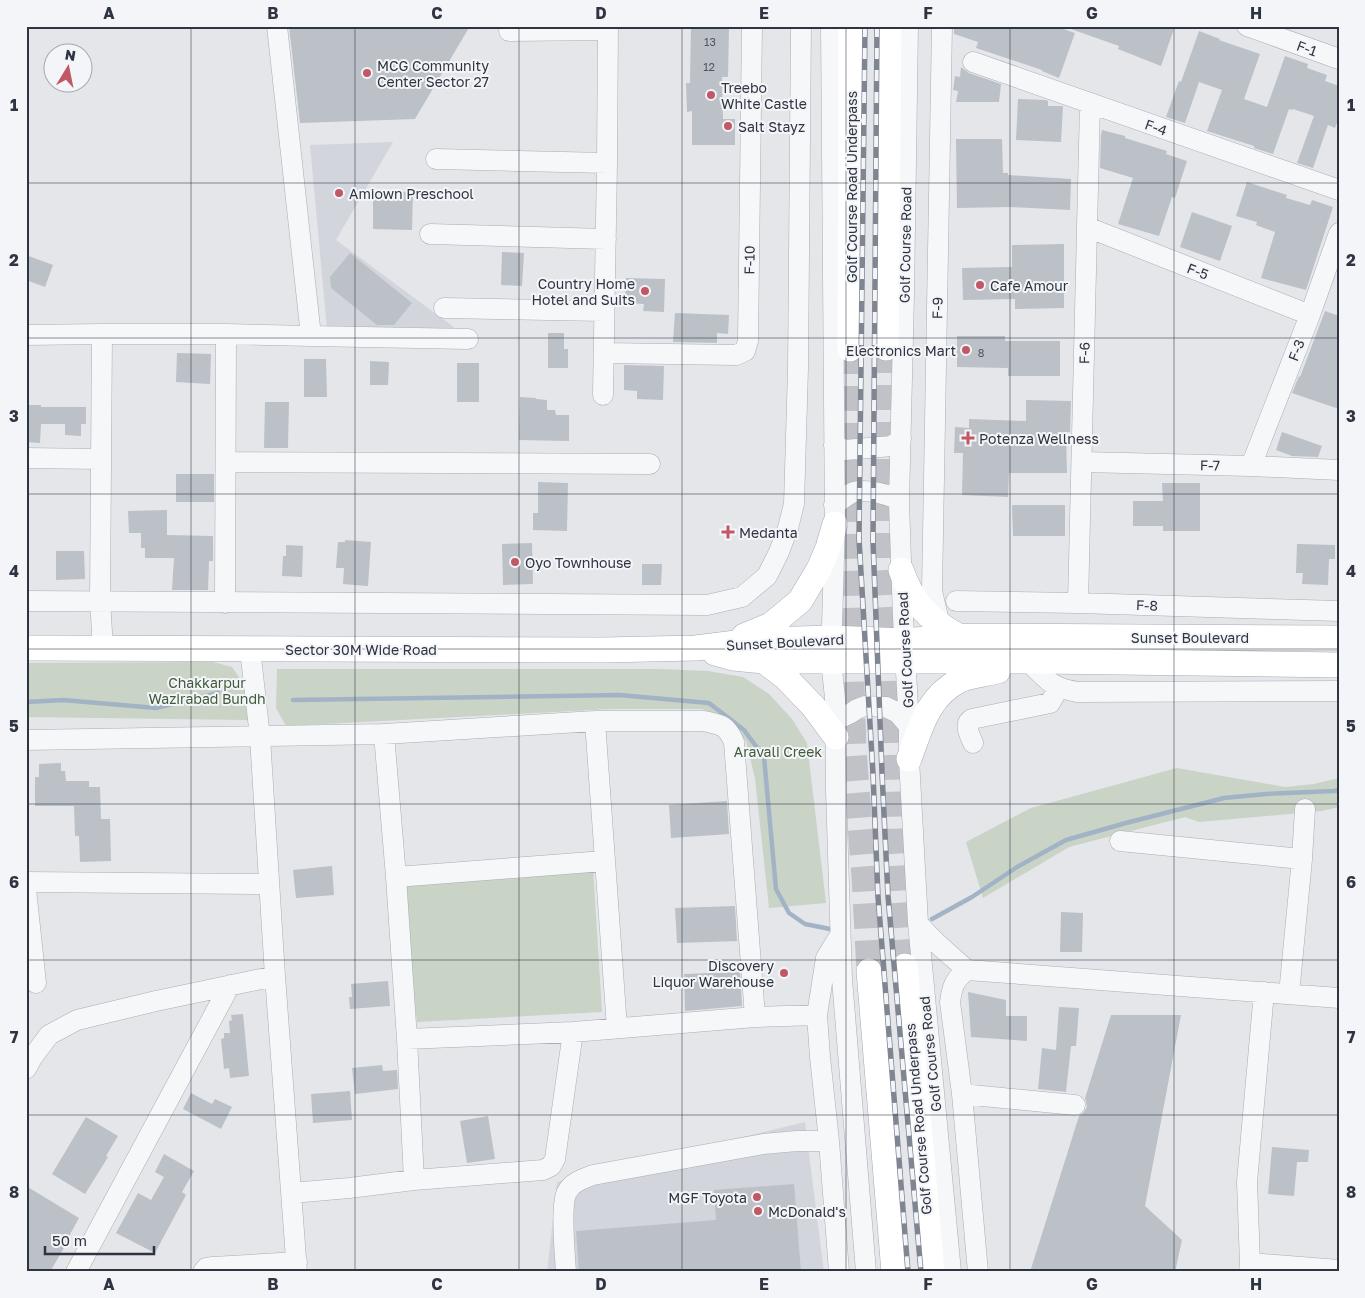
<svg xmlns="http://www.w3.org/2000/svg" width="1365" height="1298" font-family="'Golos Text',sans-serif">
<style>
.built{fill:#d2d5dc}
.green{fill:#c9d3c6}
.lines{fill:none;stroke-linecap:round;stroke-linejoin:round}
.stream{stroke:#a3b3c6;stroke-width:4.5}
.building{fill:#bcc0c7}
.major-tunnel{stroke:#c0c2c8;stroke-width:25;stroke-dasharray:25 12;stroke-linecap:butt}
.minor-casing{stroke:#aaadb4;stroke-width:21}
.major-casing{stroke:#a5abb5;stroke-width:26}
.minor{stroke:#f6f7f9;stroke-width:20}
.major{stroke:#fff;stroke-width:25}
.rail-casing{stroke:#7f8692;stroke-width:5.5}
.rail{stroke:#f4f5f8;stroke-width:4;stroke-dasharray:11;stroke-linecap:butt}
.grid{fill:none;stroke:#2e3441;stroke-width:1;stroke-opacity:0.55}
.poi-dot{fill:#c05865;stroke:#f4f5f8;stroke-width:2}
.labels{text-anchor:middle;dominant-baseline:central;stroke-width:4;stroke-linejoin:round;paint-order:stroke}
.number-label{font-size:11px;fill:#525762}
.street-label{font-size:14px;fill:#2e3441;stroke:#f4f5f8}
.poi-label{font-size:14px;fill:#2e3441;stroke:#f4f5f8;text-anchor:start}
.park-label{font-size:14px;fill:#415b3c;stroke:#f4f5f8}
.neatline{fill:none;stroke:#2e3441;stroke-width:2}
.grid-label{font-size:16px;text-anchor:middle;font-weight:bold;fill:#2e3441}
</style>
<rect width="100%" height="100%" fill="#e4e6ea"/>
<path class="built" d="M393 142 336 240 455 328 327 329 310 145Z
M805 1122 824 1272H547L557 1182Z"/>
<path class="green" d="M213 662 232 667 247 689 248 720 26 717V663Z
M277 669H660L708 671 743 677 769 694 792 719 807 743 826 903 769 908 755 778 746 741 728 722 702 709H611L286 726 276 708Z
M1177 768 1285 787 1314 784 1339 778V807L1322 811 1199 822 1185 817 1069 847 983 898 966 842 1031 808Z
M593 868 602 1012 417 1022 402 884Z"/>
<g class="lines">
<path class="stream" d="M293 700 619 695 709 703 744 730 764 757 776 889 789 913 805 924 835 930
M26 702 63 700 156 708 218 693
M932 919 972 897 1017 867 1066 840 1126 823 1224 798 1266 794 1334 791 1339 790"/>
</g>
<path class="building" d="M289 26H470L415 119 300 123Z
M691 26H729L728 77H722L723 119H735V145H692V111L687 112 686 83H690Z
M954 26H1055L1075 33 1059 78 1042 71V70L976 48 978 42 954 34Z
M1069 26H1175L1161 66 1118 49 1119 46 1068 28Z
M1199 31 1220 39 1219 40 1260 54 1244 99 1267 107 1285 56 1308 64 1307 68 1327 75 1325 81 1339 86V117L1335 128 1328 125 1313 168 1297 163 1314 116 1293 109 1292 110 1289 109 1273 154 1254 148V146L1207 131 1222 90 1199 82 1185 123 1166 117 1179 81 1181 82Z
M961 67 969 73 1001 84 999 102H956L958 91 953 90 955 76 960 77Z
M1018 99 1046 100 1048 101V106H1063L1061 142 1016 140Z
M1102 130 1125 136V138L1167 151 1166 154 1187 161 1175 198 1172 197 1159 236 1118 224 1133 178 1100 168 1101 135Z
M956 139H1002L1003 173H1008V175L1071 179 1070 210 1010 207 957 208Z
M1247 182 1287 195 1286 198 1310 205 1312 200 1333 207 1306 290 1261 278 1275 232 1256 225 1257 222 1236 216Z
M373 191 413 192 412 230 373 229Z
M1192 212 1232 226 1220 261 1180 247Z
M1064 244V308L1015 309V299L963 300 962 268 1012 267V245Z
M502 252 524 253 522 286 501 285Z
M350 253 412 303 394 325H377L331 288 330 277Z
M26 255 53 265 45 287 26 280Z
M626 278 665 279 664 312 643 311 644 304 625 303Z
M1325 311 1339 316V409L1292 393 1299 376 1300 377Z
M675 313 729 315 728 334 717 333V343L673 342Z
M548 333H564V349H568V368H548Z
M957 336H1005V341H1060V376H1008V368L957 367Z
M177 353 211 354 210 384 176 382Z
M304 359H326L327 397H304Z
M370 361 389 362 388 385H370Z
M457 363H479V402H457Z
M624 365 664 366 663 400 637 399V391L624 390Z
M520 397 536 398V399L547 400V410H555L556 415H569V441L519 440Z
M1026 400 1071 401 1070 432H1066L1067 473H1009L1008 497 962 495 963 453H954L955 427 969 428V419L1026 421Z
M265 402H289L288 448H264Z
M26 405H41V407H86V424H81V436L65 435V424H41L40 443 26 442Z
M1282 432 1322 446 1318 457 1292 456 1276 450Z
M176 474H214V502H176Z
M538 482 568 483 567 531 533 530V513H538Z
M1162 483H1200V531H1163V526H1133V501H1163Z
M1012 505H1065V536H1013Z
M167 510V535L213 536V561H209L208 590H172L174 558H145V548H141V533H129L128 511Z
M345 540 371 542 368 586 343 584 344 568H336L338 542H345Z
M532 543 533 584 503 585 502 544Z
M1297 544 1335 545V559H1329L1328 585 1302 584 1303 573H1296Z
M286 545 303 546 302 577 282 576 283 556H286Z
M56 551H84L85 579 56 580Z
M642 564H662L661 585H642Z
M61 763V771H65L66 781H89V787H100L101 819H110L111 861 80 862 79 836H75L74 806H35V777H39V764Z
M727 801 729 834 671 838 669 805Z
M332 866 334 895 296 898 293 870Z
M735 906 737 941 677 943 675 908Z
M1061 912 1083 913 1082 952H1060Z
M740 972 742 1006 685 1011 684 974Z
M388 981 390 1006 350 1009 349 997H352L351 984Z
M968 992 1006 1000V1016H1027V1041L971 1037Z
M1059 1007 1079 1008 1076 1046H1071L1066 1092 1038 1089 1042 1048 1056 1050Z
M243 1014 249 1076 230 1078 229 1068 224 1069 221 1039 224 1038V1033H230L229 1021 232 1020 231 1015Z
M1111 1015H1181L1145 1206 1182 1240 1175 1272H1030L1079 1116 1084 1112 1087 1107 1085 1098Z
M382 1065 383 1071 397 1070 398 1089 355 1094 352 1068Z
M350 1091 352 1120 313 1123 311 1094Z
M191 1093 212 1104 215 1099 232 1107 221 1129 183 1109Z
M488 1116 495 1159 467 1163 460 1121Z
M86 1117 118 1136 106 1156 108 1157 85 1194 52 1174Z
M1272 1147 1309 1150 1308 1162H1297L1294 1196 1268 1194Z
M164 1154 194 1171 182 1192 186 1195 155 1253 116 1233 138 1193 151 1200 164 1177 155 1172Z
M794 1184 801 1272H579L576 1231 716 1220 714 1190Z
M26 1186 79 1218 68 1238 69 1239 50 1272H32L26 1268Z"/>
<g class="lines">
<path class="major-tunnel" d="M886 348 885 564 892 680 897 848 905 966
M850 349 848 553 854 750 864 877 869 971"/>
<defs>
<path id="minor" d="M831 26 835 524 831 660 835 698 836 791 842 979 866 1272
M908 26 904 294 899 502 903 617 909 726V759L918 923 951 1272
M1247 26 1339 59
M509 31 608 30
M973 62 1339 190
M436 159 607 163
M1087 227 1310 315
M430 234 606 239
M444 308 604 311
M26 335 102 334
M311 336 468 339
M604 353 736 355 745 351 748 341 752 26
M603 395 607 163 608 26
M834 445 845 450 892 446 901 439
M26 458 101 459
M227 462 650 464
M1082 462 1251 466 1339 470
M1251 466 1310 315 1339 233
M834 505C840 501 848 494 854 492 865 489 893 494 899 502
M26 601 707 605 742 597 767 576 779 552 788 528 794 504 798 369 801 26
M956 601 1078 603 1339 611
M225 603 226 334
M1078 603 1090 104
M940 626 932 591 942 26
M103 648 100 600 102 334H226L311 336 277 26
M250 649 260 737 275 976 297 1272
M1031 664C1049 682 1052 688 1078 692L1339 691
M836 720 851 713 857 709 865 706 886 707 898 713 909 726
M595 721 617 1028
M384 734 396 877 407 1039 414 1180
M26 740 384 734 595 721H704C722 725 726 725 734 742L755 1017 573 1032 407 1039
M973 743C970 735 963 724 972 719L1050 703 1059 687
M1120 841 1302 859
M396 877 604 861
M26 882 268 884
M26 889 36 983
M918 923C932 941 949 954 967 970L1339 998
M967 970C954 980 952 987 950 1002L962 1094 978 1272
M1289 994 1302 859 1305 809
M755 1017 817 1015
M26 1069 32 1058 49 1035 77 1020 156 1001 275 976
M962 1094 1075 1105
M292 1193 349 1188 414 1180 543 1170 551 1166 555 1159 573 1032
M1250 1263 1339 1270
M76 1272 230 985
M203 1272 206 1268 213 1267 297 1262
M566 1272C565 1255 560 1205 567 1192 572 1182 583 1179 593 1175L763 1144 797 1141H829
M839 1272 829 1141 820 1057 817 1015 826 958 840 935
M1249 1272 1250 1263 1247 1182 1264 992"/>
<path id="major" d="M886 348 889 26
M850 349 851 26
M901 570C913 604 928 619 958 636
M744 636 771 625 800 601 819 569 828 548 835 524
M26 648 603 650 696 648 760 640 831 638 905 641 958 636 1339 638
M715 653 733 658 764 661H1042L1339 665
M764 661 785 677 813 706 836 737
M909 759C921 727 927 697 960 680 971 675 986 674 998 671
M905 966 932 1272
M869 971 894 1272"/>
</defs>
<use href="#minor" class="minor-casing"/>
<use href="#major" class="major-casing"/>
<use href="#minor" class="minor"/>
<use href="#major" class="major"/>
<defs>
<path id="rail" d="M865 26 859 539 873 774 878 897 908 1272
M877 26 873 541 882 773 888 896 921 1272"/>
</defs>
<use href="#rail" class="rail-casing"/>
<use href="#rail" class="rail"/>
</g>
<path class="grid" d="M191 26V1272M355 26V1272M519 26V1272M682 26V1272M846 26V1272M1010 26V1272M1174 26V1272M26 183H1339M26 338H1339M26 494H1339M26 649H1339M26 804H1339M26 960H1339M26 1115H1339"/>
<g class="poi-dot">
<circle cx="367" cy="73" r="5"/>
<circle cx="711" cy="95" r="5"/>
<circle cx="728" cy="126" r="5"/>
<circle cx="339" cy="193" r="5"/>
<circle cx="980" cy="285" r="5"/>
<circle cx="645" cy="291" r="5"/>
<circle cx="966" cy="350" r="5"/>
<path d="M965.5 430.5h5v5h5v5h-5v5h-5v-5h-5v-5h5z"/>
<path d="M725.5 524.5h5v5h5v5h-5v5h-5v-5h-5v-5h5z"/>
<circle cx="515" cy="562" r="5"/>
<circle cx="784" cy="973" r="5"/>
<circle cx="757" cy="1197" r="5"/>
<circle cx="758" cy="1211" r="5"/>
</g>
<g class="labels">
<g class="number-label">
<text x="710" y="41">13</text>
<text x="709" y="66">12</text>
<text x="981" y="352">8</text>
</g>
<g class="street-label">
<text transform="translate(1307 48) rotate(20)">F-1</text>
<text transform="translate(1156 127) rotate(19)">F-4</text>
<text transform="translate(851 187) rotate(-90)">Golf Course Road Underpass</text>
<text transform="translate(905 245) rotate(-89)">Golf Course Road</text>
<text transform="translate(749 260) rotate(-89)">F-10</text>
<text transform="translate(1198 271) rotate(21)">F-5</text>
<text transform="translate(937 308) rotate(-89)">F-9</text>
<text transform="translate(1296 350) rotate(-69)">F-3</text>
<text transform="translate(1084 353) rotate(-89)">F-6</text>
<text transform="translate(1210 465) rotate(1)">F-7</text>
<text transform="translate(1147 605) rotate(2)">F-8</text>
<text x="1190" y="637">Sunset Boulevard</text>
<text transform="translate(785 642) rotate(-3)">Sunset Boulevard</text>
<text x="361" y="649">Sector 30M Wide Road</text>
<text transform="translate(905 650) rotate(-93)">Golf Course Road</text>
<text transform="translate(930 1054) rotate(-96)">Golf Course Road</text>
<text transform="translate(918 1119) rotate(-95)">Golf Course Road Underpass</text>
</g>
<g class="poi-label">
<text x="377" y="65">MCG Community<tspan x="377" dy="16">Center Sector 27</tspan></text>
<text x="721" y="87">Treebo<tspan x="721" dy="16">White Castle</tspan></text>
<text x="738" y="126">Salt Stayz</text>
<text x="349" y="193">Amiown Preschool</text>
<text x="635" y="283" text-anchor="end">Country Home<tspan x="635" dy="16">Hotel and Suits</tspan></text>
<text x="990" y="285">Cafe Amour</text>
<text x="956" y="350" text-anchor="end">Electronics Mart</text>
<text x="979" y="438">Potenza Wellness</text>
<text x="739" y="532">Medanta</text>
<text x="525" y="562">Oyo Townhouse</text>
<text x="774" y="965" text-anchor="end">Discovery<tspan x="774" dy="16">Liquor Warehouse</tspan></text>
<text x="747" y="1197" text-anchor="end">MGF Toyota</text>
<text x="768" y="1211">McDonald's</text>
</g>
<g class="park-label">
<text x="207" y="682">Chakkarpur<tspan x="207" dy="16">Wazirabad Bundh</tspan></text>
<text x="778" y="751">Aravali Creek</text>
</g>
</g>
<rect width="1365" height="1298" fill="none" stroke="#f4f5f8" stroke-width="55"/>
<g transform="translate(68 68) rotate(10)"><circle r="24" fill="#f4f5f8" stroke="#a5a8af"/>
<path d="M0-4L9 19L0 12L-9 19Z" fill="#c05865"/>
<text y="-8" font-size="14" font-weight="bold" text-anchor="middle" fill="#2e3441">N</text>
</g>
<path d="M45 1246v8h109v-8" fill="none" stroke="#2e3441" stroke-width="2.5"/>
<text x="52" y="1246" font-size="15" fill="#2e3441" stroke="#f4f5f8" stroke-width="4" paint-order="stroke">50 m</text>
<rect x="28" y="28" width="1310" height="1242" class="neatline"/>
<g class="grid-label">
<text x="109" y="19">A</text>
<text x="273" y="19">B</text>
<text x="437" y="19">C</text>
<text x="601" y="19">D</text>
<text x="764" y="19">E</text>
<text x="928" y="19">F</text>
<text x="1092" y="19">G</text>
<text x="1256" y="19">H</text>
<text x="14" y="111">1</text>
<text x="1351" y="111">1</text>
<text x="14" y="266">2</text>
<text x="1351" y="266">2</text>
<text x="14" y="422">3</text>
<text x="1351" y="422">3</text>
<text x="14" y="577">4</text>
<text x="1351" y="577">4</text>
<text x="14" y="732">5</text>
<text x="1351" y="732">5</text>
<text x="14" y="888">6</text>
<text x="1351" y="888">6</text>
<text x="14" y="1043">7</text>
<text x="1351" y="1043">7</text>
<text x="14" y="1198">8</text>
<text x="1351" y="1198">8</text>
<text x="109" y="1290">A</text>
<text x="273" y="1290">B</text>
<text x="437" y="1290">C</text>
<text x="601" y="1290">D</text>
<text x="764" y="1290">E</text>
<text x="928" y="1290">F</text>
<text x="1092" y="1290">G</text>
<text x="1256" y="1290">H</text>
</g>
</svg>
